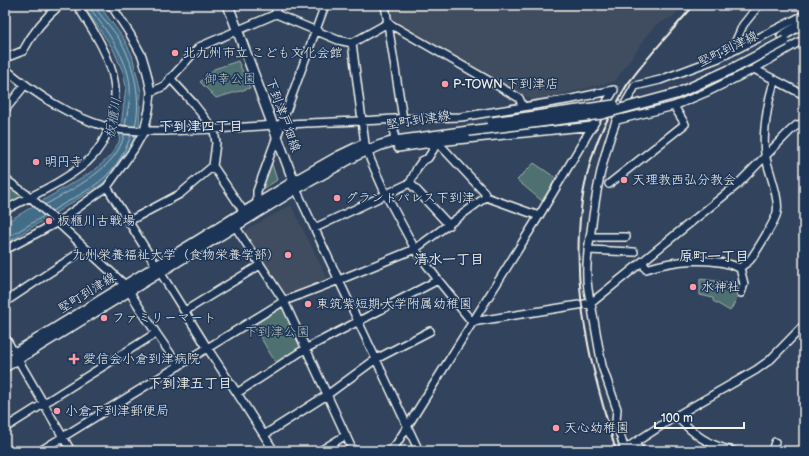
<svg xmlns="http://www.w3.org/2000/svg" width="809" height="456" font-family="'Balsamiq Sans','Klee One',sans-serif">
<style>
.built{fill:#3f4d61}
.green{fill:#4f6f6f;stroke:#a2b0ac}
.water{fill:#426d89;stroke:#89a2af}
.lines{fill:none;stroke-linecap:round;stroke-linejoin:round}
.shore{stroke:#adbcc2;stroke-width:1}
.minor-casing{stroke:#f4f1e8;stroke-width:10}
.major-casing{stroke:#f4f1e8;stroke-width:12}
.minor{stroke:#1d3557;stroke-width:7}
.major{stroke:#1d3557;stroke-width:9}
.rail{stroke:#f4f1e8;stroke-width:2}
.major-bridge-casing{stroke:#f4f1e8;stroke-width:12;stroke-linecap:butt}
.major-bridge{stroke:#1d3557;stroke-width:9}
.poi-dot{fill:#ff9aa2;stroke:#1d3557;stroke-width:1.5}
.labels{text-anchor:middle;dominant-baseline:central;stroke-width:3;stroke-linejoin:round;paint-order:stroke}
.street-label{font-size:13px;fill:#f4f1e8;stroke:#1d3557}
.poi-label{font-size:13px;fill:#f4f1e8;stroke:#1d3557;text-anchor:start}
.park-label{font-size:13px;fill:#bac4be;stroke:#1d3557}
.water-label{font-size:14px;font-style:italic;fill:#b6c3c7;stroke:#1d3557}
.neighbourhood-label{font-size:14px;font-weight:bold;fill:#f4f1e8;stroke:#1d3557}
</style>
<rect width="100%" height="100%" fill="#31435d"/>
<filter id="ink" filterUnits="userSpaceOnUse"><feTurbulence type="fractalNoise" baseFrequency=".025" numOctaves="2"/><feDisplacementMap in="SourceGraphic" scale="8" xChannelSelector="R" yChannelSelector="G"/><feConvolveMatrix kernelMatrix="1 2 1 2 8 2 1 2 1" color-interpolation-filters="sRGB"/></filter>
<g filter="url(#ink)">
<path class="built" d="M388 5H682L674 16 654 26 615 81 535 101 391 22Z
M291 205 327 278 287 296 244 231Z"/>
<path class="green" d="M238 61 250 88 216 98 200 82 214 69Z
M271 161 277 180 262 190 261 188Z
M534 163 556 178 542 201 517 180Z
M5 183 23 196 21 199 5 207Z
M700 279 725 282 741 281 743 288 730 311 713 301V298L700 295Z
M283 303 305 351 278 367 252 323Z"/>
<path class="water" d="M83 5H99L124 39 132 55 141 92 139 125 131 147 124 159 108 180 94 189 5 244V223L96 169 110 156 119 142 126 87 123 72 113 49Z"/>
<g class="lines">
<path class="shore" d="M88 5C104 28 128 57 130 86 131 98 127 113 125 126
M96 5V9C104 20 114 30 121 42 134 64 142 101 135 126
M45 205C72 189 118 168 124 135
M52 211C69 200 90 191 105 177 117 166 126 150 131 135
M5 239 44 216"/>
<defs>
<path id="minor" d="M385 5 403 119
M276 14V5
M388 23 519 98 523 107
M352 43 365 144 371 161 386 195 415 249 438 280 472 322 591 303 737 185 790 131 797 125 804 123
M731 52 743 25 759 5
M5 58 23 51C32 34 44 18 60 5
M5 69C36 94 68 116 107 127 123 132 147 131 164 131 201 130 237 128 273 125 314 122 354 122 395 119
M754 69 804 95
M170 78 193 103 214 130 216 143 213 166 244 212
M151 92 164 86 199 47 276 14 338 40 352 43 388 23
M5 110 25 85
M617 120 674 106 707 92 754 69 804 39
M593 126 438 142 398 148 394 135 395 119 461 117 572 99 614 90
M441 142 442 147 484 192 486 197 539 216
M5 179 29 196 125 285 156 333 179 366
M410 183 449 225
M609 184 685 124 674 106
M107 187 208 349 237 393 274 451
M296 189 419 451
M257 203V191L325 5
M5 210C31 196 64 182 87 162 99 151 106 139 110 124 114 110 117 96 114 81 110 55 91 27 77 5
M129 221 180 194 213 166
M235 226 284 301 353 451
M315 228 410 183 417 168 422 161 428 158 438 142
M590 237H626
M5 250 58 222 107 187 134 149 144 131 149 110 151 92 147 73 142 56 130 34 111 5
M588 250 634 252
M643 262 646 269C674 260 713 256 740 268
M740 268C743 265 747 263 750 260 756 252 776 220 777 212 780 199 769 172 766 158 761 140 768 98 775 80
M740 268 744 284 741 293
M5 302 85 249
M185 311 260 265
M5 337 71 451
M237 393 305 349 438 280
M676 416C696 436 706 444 733 451
M5 428 156 333
M264 435 327 395 376 359 430 331
M634 443 641 451
M40 451 284 301 339 280 415 249 486 197
M320 451 346 435
M390 451 397 443 539 216 614 90
M622 451 676 416 756 370 770 360 804 325
M625 451 616 421 617 409 602 366 591 303C584 280 587 255 591 231 596 192 602 158 616 121 621 109 629 98 635 86L660 80 719 58 804 15
M772 451 775 442"/>
<path id="major" d="M228 5 295 185
M782 36 804 23
M5 359 293 182 339 156 362 145
M5 367 296 189 357 155 381 145 395 141 469 131"/>
</defs>
<use href="#minor" class="minor-casing"/>
<use href="#major" class="major-casing"/>
<use href="#minor" class="minor"/>
<use href="#major" class="major"/>
<path class="rail" d="M616 451C606 417 596 383 589 349 574 276 572 194 604 126 608 119 612 112 616 105 621 97 624 88 630 81 649 55 673 30 694 5"/>
<defs>
<path id="major-bridge" d="M492 122 614 105
M469 131 602 114 676 94 734 68 785 41"/>
</defs>
<use href="#major-bridge" class="major-bridge-casing"/>
<use href="#major-bridge" class="major-bridge"/>
</g>
</g>
<g class="poi-dot">
<circle cx="175" cy="53" r="4"/>
<circle cx="445" cy="84" r="4"/>
<circle cx="36" cy="162" r="4"/>
<circle cx="624" cy="180" r="4"/>
<circle cx="337" cy="198" r="4"/>
<circle cx="49" cy="221" r="4"/>
<circle cx="288" cy="255" r="4"/>
<circle cx="693" cy="287" r="4"/>
<circle cx="308" cy="304" r="4"/>
<circle cx="104" cy="318" r="4"/>
<path d="M72 353h4v4h4v4h-4v4h-4v-4h-4v-4h4z"/>
<circle cx="57" cy="411" r="4"/>
<circle cx="556" cy="428" r="4"/>
</g>
<g class="labels">
<g class="street-label">
<text transform="translate(728 49) rotate(-26)">堅町到津線</text>
<text transform="translate(283 115) rotate(70)">下到津戸畑線</text>
<text transform="translate(418 120) rotate(-9)">堅町到津線</text>
<text transform="translate(87 293) rotate(-32)">堅町到津線</text>
</g>
<g class="poi-label">
<text x="183" y="53">北九州市立 こども文化会館</text>
<text x="453" y="84">P-TOWN 下到津店</text>
<text x="44" y="162">明円寺</text>
<text x="632" y="180">天理教西弘分教会</text>
<text x="345" y="198">グランドパレス下到津</text>
<text x="57" y="221">板櫃川古戦場</text>
<text x="280" y="255" text-anchor="end">九州栄養福祉大学（食物栄養学部）</text>
<text x="701" y="287">水神社</text>
<text x="316" y="304">東筑紫短期大学附属幼稚園</text>
<text x="112" y="318">ファミリーマート</text>
<text x="83" y="359">愛信会小倉到津病院</text>
<text x="65" y="411">小倉下到津郵便局</text>
<text x="564" y="428">天心幼稚園</text>
</g>
<g class="park-label">
<text x="230" y="79">御幸公園</text>
<text x="277" y="332">下到津公園</text>
</g>
<g class="water-label">
<text transform="translate(113 118) rotate(-80)">板櫃川</text>
</g>
<g class="neighbourhood-label">
<text x="201" y="126">下到津四丁目</text>
<text x="714" y="256">原町一丁目</text>
<text x="449" y="259">清水一丁目</text>
<text x="190" y="383">下到津五丁目</text>
</g>
</g>
<rect width="809" height="456" fill="none" stroke="#1d3557" stroke-width="20"/>
<rect x="10" y="10" width="789" height="436" fill="none" stroke="#f4f1e8" stroke-width="1.5" filter="url(#ink)"/>
<path d="M655 422v6h89v-6" fill="none" stroke="#f4f1e8" stroke-width="2"/>
<text x="661" y="422" font-size="12" fill="#f4f1e8" stroke="#1d3557" stroke-width="3" paint-order="stroke">100 m</text>
</svg>
